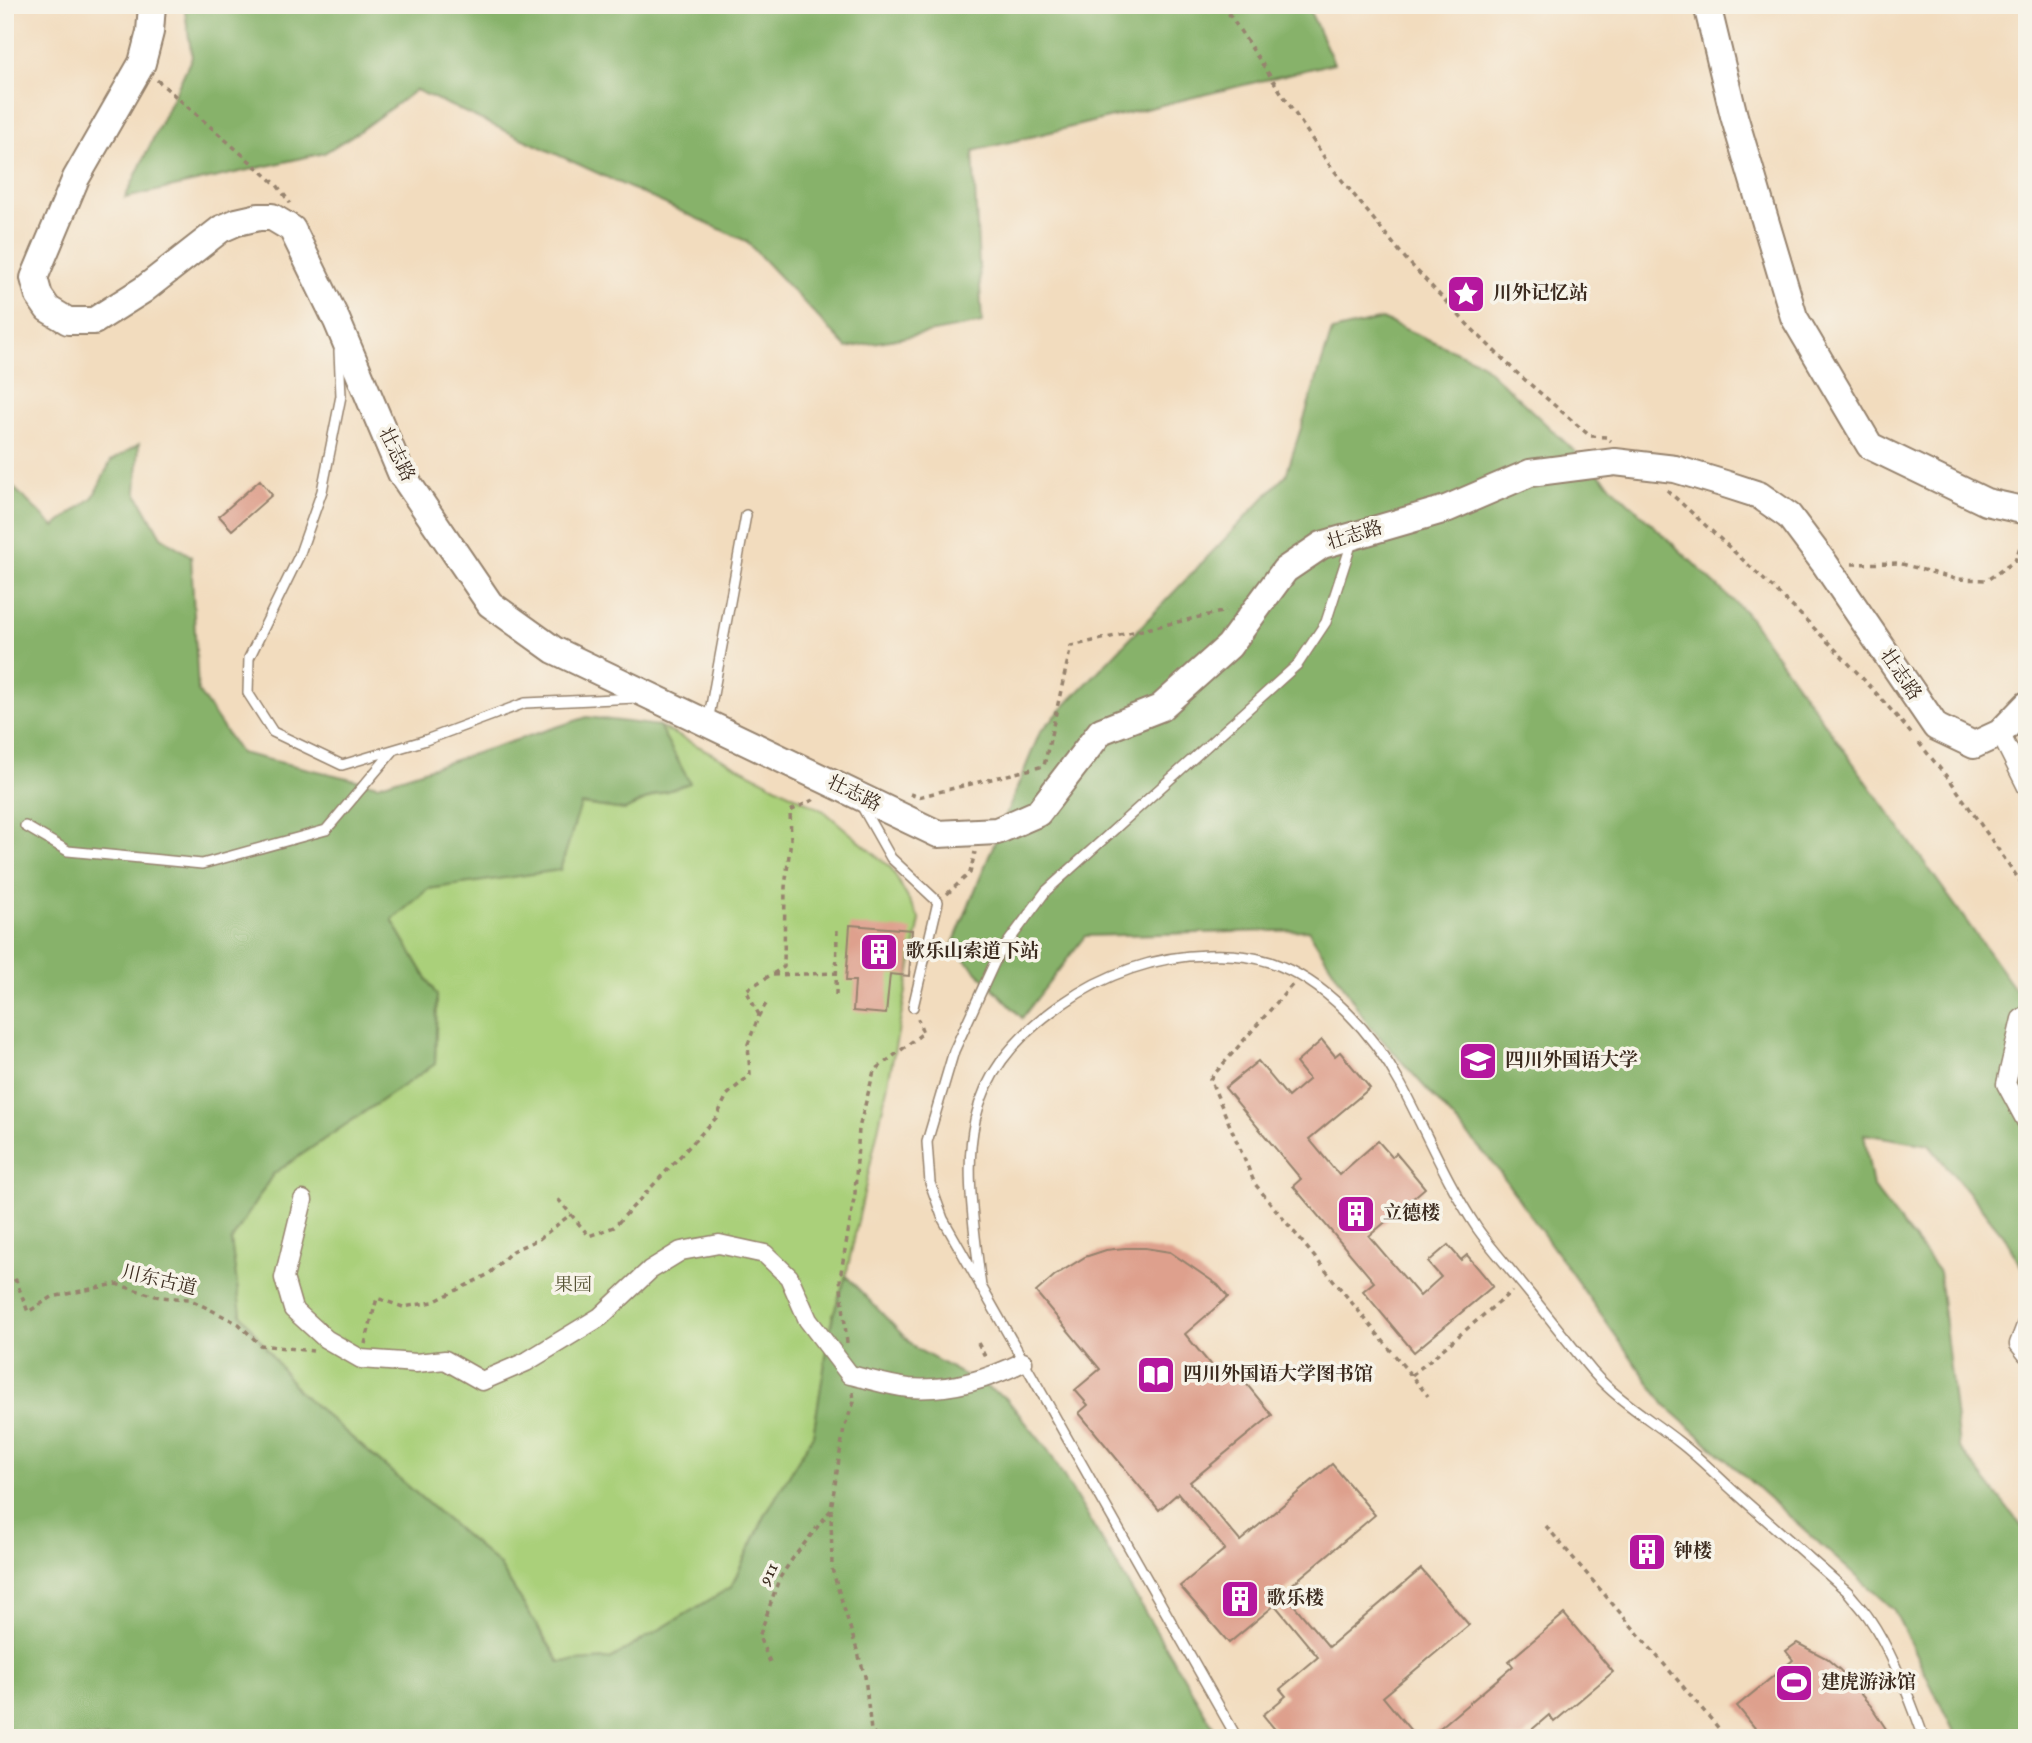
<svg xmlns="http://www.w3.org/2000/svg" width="2032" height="1743" font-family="'IM FELL English','Noto Serif SC',serif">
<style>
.green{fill:#aad07a;stroke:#727d4c;stroke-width:2}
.forest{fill:#87b26a;stroke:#616e44;stroke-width:2}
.building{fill:#dea08d}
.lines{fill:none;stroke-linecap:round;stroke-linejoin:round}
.lane-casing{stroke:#96836e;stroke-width:12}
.street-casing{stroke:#96836e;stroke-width:21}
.secondary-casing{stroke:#96836e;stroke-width:30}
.path{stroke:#96836e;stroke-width:3.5;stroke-dasharray:5 5;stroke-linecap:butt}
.lane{stroke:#fff;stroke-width:9}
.street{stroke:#fff;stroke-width:18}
.secondary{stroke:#fff;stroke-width:26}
.labels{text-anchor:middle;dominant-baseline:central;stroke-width:7;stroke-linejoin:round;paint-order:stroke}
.poi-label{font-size:19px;font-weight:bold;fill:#3b2a1e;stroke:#f7f3e8;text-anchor:start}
.street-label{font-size:19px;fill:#3b2a1e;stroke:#f7f3e8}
.park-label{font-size:19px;fill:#575435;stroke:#f7f3e8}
</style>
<rect width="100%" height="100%" fill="#f7f3e8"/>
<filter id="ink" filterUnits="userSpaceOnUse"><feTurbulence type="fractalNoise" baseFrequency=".0143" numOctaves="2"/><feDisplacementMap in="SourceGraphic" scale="14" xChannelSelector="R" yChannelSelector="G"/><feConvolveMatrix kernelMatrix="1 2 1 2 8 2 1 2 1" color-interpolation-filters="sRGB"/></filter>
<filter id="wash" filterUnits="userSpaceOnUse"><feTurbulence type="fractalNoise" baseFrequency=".00686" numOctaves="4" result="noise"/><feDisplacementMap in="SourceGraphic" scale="28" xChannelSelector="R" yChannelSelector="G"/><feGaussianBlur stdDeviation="1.57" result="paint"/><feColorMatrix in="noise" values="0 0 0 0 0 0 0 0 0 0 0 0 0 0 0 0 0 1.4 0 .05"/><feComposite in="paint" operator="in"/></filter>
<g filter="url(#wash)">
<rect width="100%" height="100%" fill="#f2dcbe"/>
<path class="green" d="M659 726 824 811 891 868 920 920 887 1088 846 1276 833 1315 813 1435 766 1514 731 1587 610 1659 560 1662 499 1565 298 1391 241 1314 231 1241 273 1174 435 1064 437 996 392 920 428 889 485 880 581 804 625 810 655 795 689 783Z"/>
<path class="forest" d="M184 5H1307L1334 63 973 151 982 323 847 348 746 241 416 90 358 132 324 153 125 198 192 57Z
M1382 319 1480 362 1746 613 2027 1006V1276L2003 1234 1929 1145 1864 1134 1873 1187 1939 1272 1959 1447 2027 1533V1738H1957L1894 1610 1665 1405 1493 1163 1367 1023 1308 930 1085 936 1022 1018 952 946 1040 732 1286 475 1332 331Z
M139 444 136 492 161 537 191 556 198 691 240 753 378 785 587 717 659 726 690 783 655 795 625 810 581 804 560 870 428 889 392 920 437 996 435 1064 273 1174 231 1241 241 1314 298 1391 499 1565 559 1662 610 1659 731 1587 766 1514 813 1435 833 1315 846 1276 915 1348 1006 1398 1048 1450 1220 1738H5V477L13 487 54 527 93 497 111 461Z"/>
<g id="blocks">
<path class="building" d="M260 480 272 495 232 530 219 516Z
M850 925 912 930 909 976 890 974 886 1014 853 1011 855 981H846Z
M1322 1040 1335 1056 1340 1052 1370 1088 1309 1139 1339 1175 1378 1141 1392 1157 1396 1153 1425 1188 1369 1236 1420 1296 1441 1277 1428 1262 1448 1245 1461 1260 1467 1255 1493 1286 1414 1352 1363 1291 1374 1282 1293 1186 1301 1179 1225 1088 1258 1061 1288 1097 1309 1079 1296 1063Z
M1125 1248H1145L1170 1252 1218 1285 1228 1297 1185 1334 1223 1380 1235 1370 1272 1415 1190 1482 1240 1541 1332 1464 1375 1515 1283 1592 1329 1647 1421 1569 1469 1625 1383 1697 1417 1738H1282L1263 1715 1286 1696 1280 1689 1318 1657 1275 1605 1229 1643 1180 1586 1225 1549 1178 1493 1159 1510 1079 1413 1088 1405 1075 1390 1100 1369 1036 1292 1054 1276 1085 1257 1106 1250Z
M1647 1539 1660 1554 1647 1565 1634 1550Z
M1564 1614 1613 1672 1554 1722 1549 1715 1522 1738H1428L1513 1666 1509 1661Z
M1797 1643 1826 1658 1840 1670 1871 1706 1892 1738H1763L1737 1706 1793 1660 1786 1651Z"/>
</g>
</g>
<g filter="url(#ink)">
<use href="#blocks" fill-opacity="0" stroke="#96836e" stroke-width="2"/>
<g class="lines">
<defs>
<path id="lane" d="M339 351 341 396 322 491 299 556 249 658 248 693 273 732 342 765 423 741 525 703 637 698
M708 722 746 515
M861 805 891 858 938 902 913 1007
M25 826 68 851 202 864 326 830 393 751
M981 1287C967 1165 947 1084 1062 1004 1104 974 1156 956 1207 955 1228 954 1249 955 1270 962 1326 981 1373 1033 1401 1085 1426 1132 1447 1183 1477 1228 1490 1247 1507 1265 1521 1283 1545 1312 1568 1342 1592 1371 1617 1400 1650 1419 1679 1442 1700 1458 1718 1477 1737 1494 1774 1527 1811 1559 1848 1592 1855 1601 1863 1609 1869 1618 1891 1650 1911 1701 1924 1738
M1237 1738 943 1219 930 1183 927 1142 954 1051 997 957 1046 891 1298 664 1326 622 1352 542"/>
<path id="street" d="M2000 733 2027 787
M2027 1015 2021 1019 2006 1084 2027 1123
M303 1200 284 1278 293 1309 326 1339 361 1359 416 1363 445 1360 482 1381 526 1362 600 1317 650 1270 681 1251 719 1244 765 1254 789 1277 808 1320 850 1375C869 1379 889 1386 909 1388 950 1391 987 1380 1023 1362
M2027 1323 2019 1344 2027 1354"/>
<path id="secondary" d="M152 5 150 32 142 63 76 178 34 278 39 296 48 309 68 321H94L143 290 221 229 237 222 259 217H272L292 229 337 321 401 473 490 604 554 650 938 834 997 831 1038 813 1101 731 1160 708 1229 646 1285 570 1322 545 1446 509 1530 473 1615 462 1675 469 1725 484 1759 495 1789 516 1825 564 1936 727 1974 745 2000 733 2027 705
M1707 5 1734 116 1794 317 1870 446 1986 502 2027 511"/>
</defs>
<use href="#lane" class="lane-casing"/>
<use href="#street" class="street-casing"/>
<use href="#secondary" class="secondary-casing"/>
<path class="path" d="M1223 5 1328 163 1405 258 1467 324 1516 372 1590 436 1606 437 1611 441
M157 80 277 185 290 203
M1667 490C1753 569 1840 647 1914 737
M1852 564 1899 563 1955 579 1987 580 2015 561 2025 533
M1919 743 1952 783 2027 891
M910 794 918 797 1044 766 1071 646 1226 611
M947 894 970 873 975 852
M773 975 837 973
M1292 985 1210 1079 1255 1184 1428 1396
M836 995 837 928
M759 1015 746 990 784 967 785 887 791 839 790 811 813 800 815 797
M558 1199 589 1236 614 1227 716 1118 727 1095 750 1075 748 1044 759 1015 768 1001
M5 1286 16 1280 28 1312 52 1297 116 1284 159 1297 189 1299 239 1324 260 1345 313 1351
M847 1343 840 1278 855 1193 859 1128 874 1071 923 1033 918 1019
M978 1343 987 1360
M365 1344 377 1298 403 1307 433 1302 489 1274 512 1251 539 1239 571 1214
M1412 1375 1512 1291
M853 1392 854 1402 844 1428 831 1509 832 1569 865 1676 871 1731 880 1738
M1546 1526 1727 1738
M770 1662 759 1637 779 1579 793 1558 830 1511"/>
<use href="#lane" class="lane"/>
<use href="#street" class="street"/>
<use href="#secondary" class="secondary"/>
</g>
</g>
<defs>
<symbol id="sight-square" viewBox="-11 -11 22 22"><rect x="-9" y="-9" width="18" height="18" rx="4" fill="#b5179e" stroke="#f7f3e8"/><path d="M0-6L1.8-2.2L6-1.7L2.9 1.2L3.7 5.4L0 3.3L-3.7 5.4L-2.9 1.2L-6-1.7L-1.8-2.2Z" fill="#fff"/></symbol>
<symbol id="building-square" viewBox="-11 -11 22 22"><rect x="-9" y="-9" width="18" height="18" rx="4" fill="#b5179e" stroke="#f7f3e8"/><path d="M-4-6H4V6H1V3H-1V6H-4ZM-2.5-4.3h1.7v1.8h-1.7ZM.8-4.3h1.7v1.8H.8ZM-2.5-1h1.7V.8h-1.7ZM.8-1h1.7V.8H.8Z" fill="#fff"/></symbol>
<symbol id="university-square" viewBox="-11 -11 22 22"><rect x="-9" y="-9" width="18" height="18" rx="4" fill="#b5179e" stroke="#f7f3e8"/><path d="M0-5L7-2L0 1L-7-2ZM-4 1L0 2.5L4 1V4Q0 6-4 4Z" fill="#fff"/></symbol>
<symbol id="library-square" viewBox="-11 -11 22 22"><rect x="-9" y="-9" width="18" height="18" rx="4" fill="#b5179e" stroke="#f7f3e8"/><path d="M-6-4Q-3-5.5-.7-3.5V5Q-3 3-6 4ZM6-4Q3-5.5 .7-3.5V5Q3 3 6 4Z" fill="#fff"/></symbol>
<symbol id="stadium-square" viewBox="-11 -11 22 22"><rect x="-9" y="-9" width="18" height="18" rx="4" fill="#b5179e" stroke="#f7f3e8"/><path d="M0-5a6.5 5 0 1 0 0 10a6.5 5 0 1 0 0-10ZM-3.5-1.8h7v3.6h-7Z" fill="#fff"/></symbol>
</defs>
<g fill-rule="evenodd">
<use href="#sight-square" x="1444" y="272" width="44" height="44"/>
<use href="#building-square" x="857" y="930" width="44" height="44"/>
<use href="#university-square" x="1456" y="1039" width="44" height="44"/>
<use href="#building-square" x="1334" y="1192" width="44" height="44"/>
<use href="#library-square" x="1134" y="1353" width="44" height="44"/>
<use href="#building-square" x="1625" y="1530" width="44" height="44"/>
<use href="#building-square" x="1218" y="1577" width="44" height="44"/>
<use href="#stadium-square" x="1772" y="1661" width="44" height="44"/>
</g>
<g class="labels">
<g class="poi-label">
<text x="1493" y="294">川外记忆站</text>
<text x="906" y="952">歌乐山索道下站</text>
<text x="1505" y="1061">四川外国语大学</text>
<text x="1383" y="1214">立德楼</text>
<text x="1183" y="1375">四川外国语大学图书馆</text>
<text x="1674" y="1552">钟楼</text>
<text x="1267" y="1599">歌乐楼</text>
<text x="1821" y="1683">建虎游泳馆</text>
</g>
<g class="street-label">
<text transform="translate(396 455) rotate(64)">壮志路</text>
<text transform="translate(1355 536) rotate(-17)">壮志路</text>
<text transform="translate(1900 675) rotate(56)">壮志路</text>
<text transform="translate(854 794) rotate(26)">壮志路</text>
<text transform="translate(159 1281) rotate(13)">川东古道</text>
<text transform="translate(769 1574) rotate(-64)">911</text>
</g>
<g class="park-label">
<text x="573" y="1286">果园</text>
</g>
</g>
<rect width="2032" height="1743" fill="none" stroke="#f7f3e8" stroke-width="28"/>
</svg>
